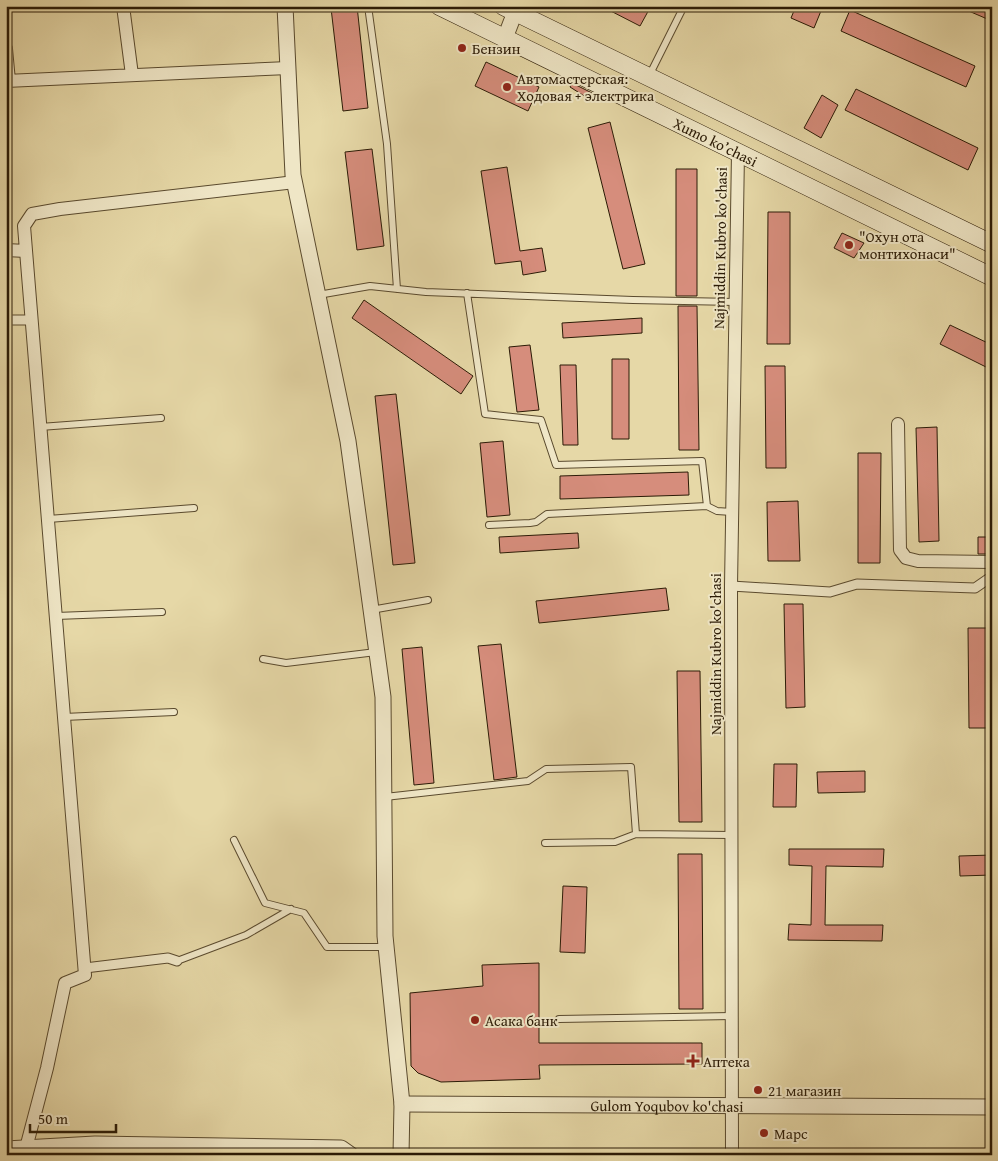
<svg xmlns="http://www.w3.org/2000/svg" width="998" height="1161" font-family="'Gentium Book Plus',serif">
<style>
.building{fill:#d68d7c;stroke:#2b1b06}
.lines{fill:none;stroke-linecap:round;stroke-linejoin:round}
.service-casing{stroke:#5a4a2e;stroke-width:8}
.pedestrian-casing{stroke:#5a4a2e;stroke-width:11}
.minor-casing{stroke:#5a4a2e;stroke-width:14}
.tertiary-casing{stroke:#5a4a2e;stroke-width:17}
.secondary-casing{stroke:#2b1b06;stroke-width:19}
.service{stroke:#efe6c6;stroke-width:6}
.pedestrian{stroke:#efe6c6;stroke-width:9}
.minor{stroke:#efe6c6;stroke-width:12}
.tertiary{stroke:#efe6c6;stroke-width:15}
.secondary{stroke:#efe6c6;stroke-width:18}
.poi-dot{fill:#8f2418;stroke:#efe6c6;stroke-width:2}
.labels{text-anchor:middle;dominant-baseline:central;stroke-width:4;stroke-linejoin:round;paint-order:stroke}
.poi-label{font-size:15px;fill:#2b1b06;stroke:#efe6c6;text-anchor:start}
.street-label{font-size:15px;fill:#2b1b06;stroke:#efe6c6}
</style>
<rect width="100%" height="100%" fill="#e6d8a7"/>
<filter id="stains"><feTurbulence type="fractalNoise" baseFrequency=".004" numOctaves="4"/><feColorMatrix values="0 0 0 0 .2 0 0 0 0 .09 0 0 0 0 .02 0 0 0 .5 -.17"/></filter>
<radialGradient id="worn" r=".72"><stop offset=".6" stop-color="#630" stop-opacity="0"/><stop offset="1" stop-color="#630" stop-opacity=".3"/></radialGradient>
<path class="building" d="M346 6H357L368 108 343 111 331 8Z
M601 6H651L640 26Z
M796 6H823L814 28 791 18Z
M957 6H992V21Z
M850 10 975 66 966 87 841 31Z
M486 62 539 87 528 111 475 86Z
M572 83 592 93 589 99 570 87Z
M856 89 978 148 968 170 845 110Z
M822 95 838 105 821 138 804 128Z
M610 122 645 264 623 269 588 128Z
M372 149 384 246 357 250 345 152Z
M507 167 520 251 542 248 546 271 523 275 521 261 495 264 481 171Z
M676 169H697V296H676Z
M768 212H790V344H767Z
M842 233 864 243 854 258 834 248Z
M364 300 473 376 461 394 352 318Z
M678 306H697L699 450H679Z
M642 318V333L563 338 562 323Z
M950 325 992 345V370L940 344Z
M530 345 539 410 517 412 509 347Z
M612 359H629V439H612Z
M560 365H576L578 445H563Z
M765 366H785L786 468H766Z
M396 394 415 563 393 565 375 396Z
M937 427 939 541 919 542 916 428Z
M503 441 510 515 487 517 480 443Z
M858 453H881L880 563H858Z
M688 472 689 495 560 499V476Z
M798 501 800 561H768L767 502Z
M578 533 579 548 500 553 499 537Z
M978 537H992V554H978Z
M666 588 669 610 539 623 536 601Z
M784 604H803L805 707 786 708Z
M968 628H990V728H969Z
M501 644 517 777 494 780 478 646Z
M422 647 434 783 414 785 402 649Z
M677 671H700L702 822H679Z
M774 764H797L796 807H773Z
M865 771V792L818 793 817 772Z
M789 849H884L883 867 826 866 825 925H883L882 941 788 940 789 924 811 925 812 866 789 865Z
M678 854H702L703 1009H679Z
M992 855V875L960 876 959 856Z
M563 886 587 887 585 953 560 952Z
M539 963V1043H702V1064L539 1065 540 1079 441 1082 418 1073 411 1066 410 993 483 986 482 965Z"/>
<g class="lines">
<defs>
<path id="service" d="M368 6 387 144 397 289
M649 76 684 6
M467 293 485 414 541 420 556 465 702 461 707 506 717 511 732 512
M318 295 370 286 426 292 633 300 735 302
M40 427 161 418
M48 519 194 508
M489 525 530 523 536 522 547 514 707 506
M371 610 428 600
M56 616 162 612
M263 659 286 663 376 652
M64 717 174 712
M385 797 528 781 546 769 631 767 636 834 731 835
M234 840 265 903 304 913 327 947H385
M545 843 615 842 636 834
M177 961 246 935 291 909
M559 1019 732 1016"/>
<path id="pedestrian" d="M6 320H32
M731 586 830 592 857 584 975 588 988 579H992
M85 968 168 958 177 961"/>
<path id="minor" d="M123 6 132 75
M6 49 9 81
M6 81 288 68
M6 250 26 251
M898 424 900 550 906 558 918 561 992 562
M26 1148 47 1068 65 983 85 975 24 226 32 214 60 209 295 182
M732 1155 731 586 738 153"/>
<g id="tertiary">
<path d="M285 6 293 175 348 441 383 697 385 936 402 1104 401 1155"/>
<path d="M505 38 515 12"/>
<path id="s1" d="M402 1104 992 1107"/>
<path d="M6 1149 95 1144 341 1148 351 1155"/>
</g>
<g id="secondary">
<path id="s2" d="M439 6 992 277"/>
<path d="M503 6 992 244"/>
</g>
</defs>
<use href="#service" class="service-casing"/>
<use href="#pedestrian" class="pedestrian-casing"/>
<use href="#minor" class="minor-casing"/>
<use href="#tertiary" class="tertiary-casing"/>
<use href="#secondary" class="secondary-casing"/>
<use href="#service" class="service"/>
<use href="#pedestrian" class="pedestrian"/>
<use href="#minor" class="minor"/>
<use href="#tertiary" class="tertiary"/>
<use href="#secondary" class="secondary"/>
</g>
<g class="poi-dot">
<circle cx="462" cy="48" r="5"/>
<circle cx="507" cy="87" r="5"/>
<circle cx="849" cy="245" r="5"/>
<circle cx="475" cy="1020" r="5"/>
<path d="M690.5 1053.5h5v5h5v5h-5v5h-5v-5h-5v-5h5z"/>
<circle cx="758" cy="1090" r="5"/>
<circle cx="764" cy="1133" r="5"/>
</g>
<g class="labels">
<g class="poi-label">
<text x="472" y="48">Бензин</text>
<text x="517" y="78">Автомастерская:<tspan x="517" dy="17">Ходовая + электрика</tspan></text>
<text x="859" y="236">"Охун ота<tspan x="859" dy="17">монтихонаси"</tspan></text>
<text x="485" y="1020">Асака банк</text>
<text x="703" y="1061">Аптека</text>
<text x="768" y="1090">21 магазин</text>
<text x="774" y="1133">Марс</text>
</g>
<g class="street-label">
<text stroke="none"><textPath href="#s2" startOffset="308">Xumo ko’chasi</textPath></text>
<text transform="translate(720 248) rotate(-89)">Najmiddin Kubro ko'chasi</text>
<text transform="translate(715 654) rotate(-90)">Najmiddin Kubro ko'chasi</text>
<text stroke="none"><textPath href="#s1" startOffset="265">Gulom Yoqubov ko'chasi</textPath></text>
</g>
</g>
<rect width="998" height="1161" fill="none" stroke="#e6d8a7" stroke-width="25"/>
<rect x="8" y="8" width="983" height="1146" fill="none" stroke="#2b1b06" stroke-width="2.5"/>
<rect x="12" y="12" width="973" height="1136" fill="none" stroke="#2b1b06"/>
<path d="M30 1124v8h86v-8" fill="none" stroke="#2b1b06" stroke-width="2.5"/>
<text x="38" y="1124" font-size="15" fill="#2b1b06" stroke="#efe6c6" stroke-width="4" paint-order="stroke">50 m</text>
<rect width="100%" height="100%" filter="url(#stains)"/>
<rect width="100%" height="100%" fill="url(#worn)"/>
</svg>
